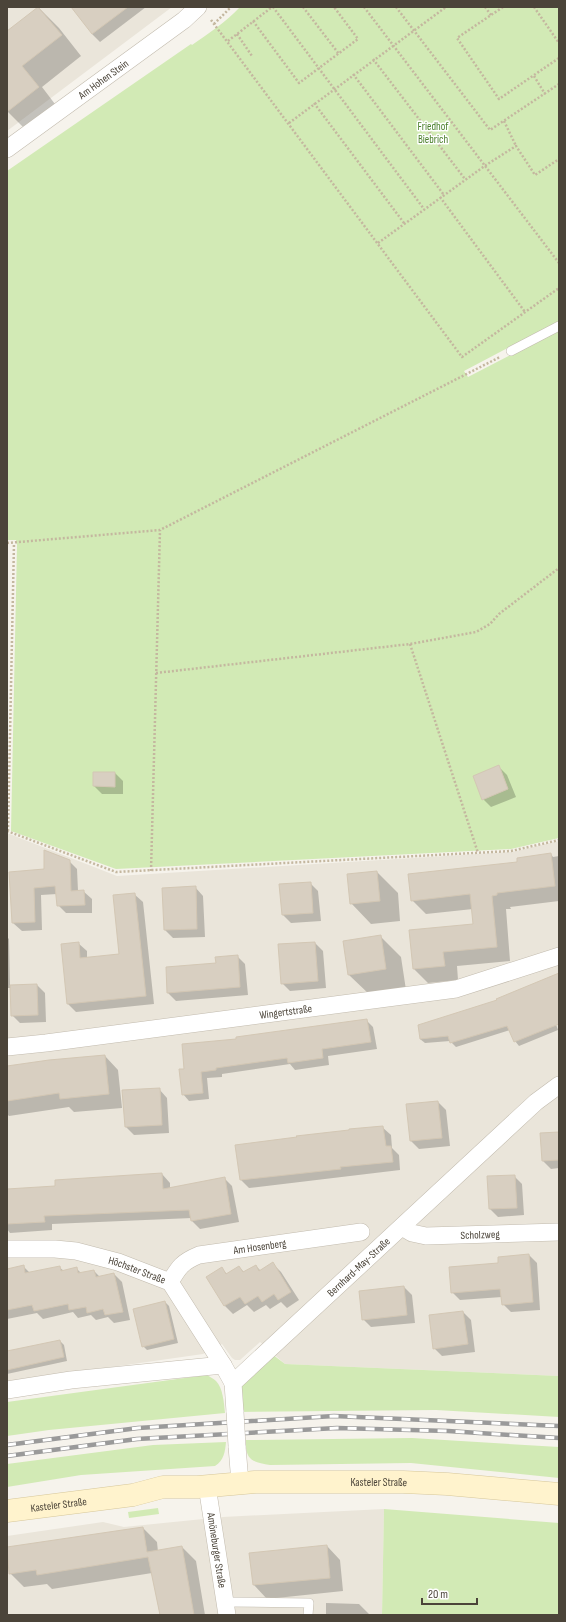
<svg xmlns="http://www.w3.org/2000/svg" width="566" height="1622" font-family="'Sofia Sans Condensed',sans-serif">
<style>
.residential{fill:#eae5da}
.green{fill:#d2eab5}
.shadow{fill:#0003}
.building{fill:#d8cfc1;stroke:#d3c7b4}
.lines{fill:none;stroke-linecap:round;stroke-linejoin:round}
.service-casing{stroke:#c2bbae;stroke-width:10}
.minor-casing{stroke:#c2bbae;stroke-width:18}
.secondary-casing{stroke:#d6c79b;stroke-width:23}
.path{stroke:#c4b79f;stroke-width:2.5;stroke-dasharray:2 2;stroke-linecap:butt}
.service{stroke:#fff;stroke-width:9}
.minor{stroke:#fff;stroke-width:17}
.secondary{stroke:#fff3cd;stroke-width:22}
.rail-casing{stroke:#9a9a9a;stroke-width:4.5}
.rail{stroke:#fff;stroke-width:3;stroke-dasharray:9;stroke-linecap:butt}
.minor-bridge-casing{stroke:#c2bbae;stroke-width:18;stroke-linecap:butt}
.minor-bridge{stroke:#fff;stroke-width:17}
.labels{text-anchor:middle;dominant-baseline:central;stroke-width:3;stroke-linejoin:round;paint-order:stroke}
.street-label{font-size:11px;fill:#4b4439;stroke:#fff}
.park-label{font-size:11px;fill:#4a7f2a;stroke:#fff}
</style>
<rect width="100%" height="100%" fill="#f6f3ec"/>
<path class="residential" d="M7 7H172L7 131Z
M7 833 117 876 512 852 559 841V1376L285 1364 260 1342 240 1360H235L232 1358 222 1344 203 1354 7 1382Z
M384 1509 382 1615H7V1536L103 1522 124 1527 223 1517Z"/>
<path class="green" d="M240 7H559V321L464 371 468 377 559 330V838L511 849 116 869 11 831 17 545 16 540H7V171L191 44 192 45C208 34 226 22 240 7Z
M268 1351 285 1364 559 1376V1417L436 1410 235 1412 233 1383Z
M207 1375C210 1377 214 1379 216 1381 223 1388 224 1403 225 1413L49 1430 7 1436V1402Z
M412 1438 559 1447V1478L411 1463 270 1465C253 1462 245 1461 246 1440Z
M226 1442C225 1452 224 1460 215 1466L81 1475 7 1487V1464L153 1445Z
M158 1508 159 1514 129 1518 128 1512Z
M384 1509 559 1523V1615H382Z"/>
<path class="shadow" d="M81 7H146L100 42 92 34Z
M39 8 59 28 81 56 42 87 58 108 28 132 7 111V33Z
M499 767 507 775 516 797 491 807 483 799Z
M115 773 123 781V794H102L94 786Z
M551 854 553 857 559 856V901L510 907 511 909H506L510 961 457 966 458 980 428 983 414 969 474 925 473 909 426 914 412 900 518 863Z
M69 861 77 869 78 891H83L92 899V913H66L58 905 57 894 41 895 42 930 22 931 13 923 10 873 45 870Z
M377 872 398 893 400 921 371 924 351 903Z
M310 883 318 891 321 921 291 923 283 915Z
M195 887 203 896 205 937 173 938 165 930Z
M134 894 143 902 154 1004 76 1012 68 1004 78 943 87 951V958L120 955Z
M380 936 401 957 406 990 370 995 349 975Z
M7 937 9 939 10 986 37 985 45 993 46 1022 20 1023 12 1015 11 988H7Z
M315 943 323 951 326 988 290 991 282 983Z
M237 956 245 964 248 995 176 1001 168 993 167 968 217 964Z
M558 972H559V1017L554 1019 558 1030 519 1046 515 1041 510 1030 456 1047 450 1041 425 1043 420 1039 558 974Z
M367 1021 373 1027 377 1049 328 1056 329 1065 295 1070 290 1064 222 1074V1077L207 1078 209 1099 189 1101 183 1094 185 1070 237 1039Z
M105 1056 118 1070 122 1108 74 1112 69 1107 9 1116 7 1114V1067Z
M159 1089 167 1098 169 1133 134 1135 126 1127Z
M438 1102 446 1110 450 1146 419 1149 411 1141Z
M382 1127 391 1135 392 1148 399 1155 400 1170 249 1188 241 1180Z
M559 1133V1168L551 1169 543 1161Z
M162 1174 170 1183V1188L224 1178 232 1186 239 1222 200 1229 192 1221V1218L52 1224V1230L10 1233 7 1229V1190L56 1187Z
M514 1176 522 1184 524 1215 498 1217 490 1209Z
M529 1255 537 1263 540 1310 511 1312 503 1304 502 1297 460 1300 452 1292 500 1264Z
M273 1264 281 1272 299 1300 287 1308 281 1302 270 1309 266 1305 254 1312 247 1305 233 1314 225 1306 208 1277 222 1269 227 1274 239 1267 245 1273 256 1266 261 1271Z
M23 1266 30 1273 59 1267 64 1271 77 1269 82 1274 94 1271 100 1277 114 1274 122 1282 130 1320 114 1323 108 1317 96 1320 91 1315 78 1318 73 1312 43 1319 37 1313 7 1319V1270Z
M404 1287 412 1295 415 1323 371 1327 363 1319 360 1292Z
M165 1302 169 1306 178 1343 147 1350 143 1346Z
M463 1312 471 1320 475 1352 442 1356 434 1348Z
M60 1341 64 1345 67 1361 7 1374V1353Z
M143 1528 157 1542 158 1552 182 1547 196 1561 205 1615H160L152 1573 52 1589 47 1584 24 1587 10 1573 7 1548Z
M327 1546 340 1560 343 1591 267 1599 254 1585Z
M326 1603 359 1604 370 1615H326Z"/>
<path class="building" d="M38 7 62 35 22 66 39 87 7 112V31Z
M71 7H128L92 34Z
M499 765 508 789 482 800 473 776Z
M93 772H115V787L93 786Z
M44 850 70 860 71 891 84 890 85 905 57 906 55 886 34 888 35 922 12 923 9 872 44 869Z
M551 853 555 886 497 893V895L492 896 497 947 443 952 445 966 413 969 409 930 473 924 470 894 411 901 408 874 517 862V858Z
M377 871 380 901 350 904 347 874Z
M311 882 313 913 282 915 279 884Z
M196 886 197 929 164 930 162 888Z
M135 893 146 996 67 1004 61 944 79 942 80 958 119 954 113 895Z
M381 935 386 969 348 975 343 941Z
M315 942 318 981 281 984 278 944Z
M238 955 240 987 167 993 166 967 216 963 215 957Z
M559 973V1024L514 1042 507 1026 450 1043 448 1036 420 1039 418 1025 497 1000 496 999Z
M37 984 38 1015 11 1016 10 985Z
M367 1019 371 1042 322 1049 323 1058 288 1063 287 1058 216 1068V1070L201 1072 203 1093 182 1095 179 1069H184L182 1044 236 1039V1037Z
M105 1055 109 1094 60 1099 59 1093 7 1101V1066L49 1060Z
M160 1088 162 1125 125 1127 122 1090Z
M438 1101 442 1138 410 1141 406 1104Z
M383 1126 386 1146H391L393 1162 340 1167 341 1169 240 1180 235 1145 297 1137 296 1136 349 1130V1129Z
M559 1132V1160L542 1161 540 1133Z
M162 1173 163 1189 225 1177 231 1214 191 1221 189 1210 44 1216 45 1222 7 1224V1189L55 1186V1180Z
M515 1175 517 1208 489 1209 487 1176Z
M529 1254 533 1302 502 1305 500 1289 451 1293 449 1267 498 1263V1257Z
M273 1262 291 1292 278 1300 274 1294 262 1302 258 1296 245 1304 240 1297 224 1306 206 1277 222 1267 226 1274 239 1266 243 1272 256 1265 259 1271Z
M24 1265 25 1273 60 1266 61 1271 77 1267 78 1273 94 1270 96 1277 114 1273 123 1312 105 1315 103 1309 87 1313 86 1307 69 1310 68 1304 34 1311 32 1305 7 1310V1269Z
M404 1286 407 1315 362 1320 359 1291Z
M165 1301 174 1339 142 1347 133 1309Z
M463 1311 468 1344 433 1349 429 1315Z
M60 1340 64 1357 7 1370V1351Z
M143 1527 147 1552 182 1546 194 1615H160L148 1557 37 1575 36 1570 9 1574 7 1547Z
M327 1545 330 1578 253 1585 249 1553Z"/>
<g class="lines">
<defs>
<path id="service" d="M511 351 559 326
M225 1602 309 1603 308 1615"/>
<g id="minor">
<path id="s1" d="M7 149 184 20 198 7"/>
<path id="s2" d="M7 1047 46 1043 456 989 559 956"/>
<path id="s3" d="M402 1227 412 1233 426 1236 559 1232"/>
<path id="s4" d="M7 1249H55L76 1251 118 1262 170 1282 223 1365 233 1383"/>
<path id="s5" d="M170 1282C179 1267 182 1262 199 1255L361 1232"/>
<path d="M7 1390 71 1380 223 1365"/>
<path id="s6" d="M235 1412 233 1383 536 1102 559 1085"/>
<path d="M237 1446 240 1483"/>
<path id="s7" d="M207 1486 227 1615"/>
</g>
<g id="secondary">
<path id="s8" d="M7 1511 133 1495 163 1487H198L255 1482H403L447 1484 559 1494"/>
</g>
</defs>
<use href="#service" class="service-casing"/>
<use href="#minor" class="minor-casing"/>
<use href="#secondary" class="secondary-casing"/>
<path class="path" d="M273 7 424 209
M303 7 339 54
M364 7 559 263
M396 7 490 130 559 84
M485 7 491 15
M503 7 457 38 499 99 559 58
M534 7 559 43
M211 20 462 357 559 288
M253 21 299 83 358 39 334 7
M214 24 231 7
M237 34 252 56
M228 41 272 7
M373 59 465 179
M353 74 444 195
M534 76 545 94
M314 103 404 223
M504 121 516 146
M289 123 446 7
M440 197 525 312
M378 243 486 165 516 146 535 175 559 159
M7 543 160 530 500 357
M410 644 478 853
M156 673 410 644 476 632 490 624 499 614 559 568
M7 831 116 872 511 851 559 840
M8 831 14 543
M151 871 160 530"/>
<use href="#service" class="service"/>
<use href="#minor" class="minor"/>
<use href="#secondary" class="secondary"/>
<defs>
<path id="rail" d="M7 1445 138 1428 334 1416 559 1426
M7 1456 137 1439 337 1428 448 1431 559 1438"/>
</defs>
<use href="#rail" class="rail-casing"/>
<use href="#rail" class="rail"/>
<defs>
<path id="minor-bridge" d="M235 1412 237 1446"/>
</defs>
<use href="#minor-bridge" class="minor-bridge-casing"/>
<use href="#minor-bridge" class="minor-bridge"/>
</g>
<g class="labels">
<g class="street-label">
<text stroke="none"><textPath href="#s1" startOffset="119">Am Hohen Stein</textPath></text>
<text stroke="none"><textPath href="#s2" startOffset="281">Wingertstraße</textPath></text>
<text stroke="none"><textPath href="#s3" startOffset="80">Scholzweg</textPath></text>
<text stroke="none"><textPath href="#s5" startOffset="102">Am Hosenberg</textPath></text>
<text stroke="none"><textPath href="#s6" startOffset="200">Bernhard-May-Straße</textPath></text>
<text stroke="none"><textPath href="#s4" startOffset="133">Höchster Straße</textPath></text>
<text stroke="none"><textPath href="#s8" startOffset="374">Kasteler Straße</textPath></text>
<text stroke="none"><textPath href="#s8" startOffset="52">Kasteler Straße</textPath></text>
<text stroke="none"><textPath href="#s7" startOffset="65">Amöneburger Straße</textPath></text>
</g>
<g class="park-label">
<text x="433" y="126">Friedhof<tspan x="433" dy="13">Biebrich</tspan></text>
</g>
</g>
<rect width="566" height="1622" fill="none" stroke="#4b4439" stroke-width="16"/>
<path d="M422 1598v6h55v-6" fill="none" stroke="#4b4439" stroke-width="2"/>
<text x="428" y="1598" font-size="12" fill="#4b4439" stroke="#ffffff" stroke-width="3" paint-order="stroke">20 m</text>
</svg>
